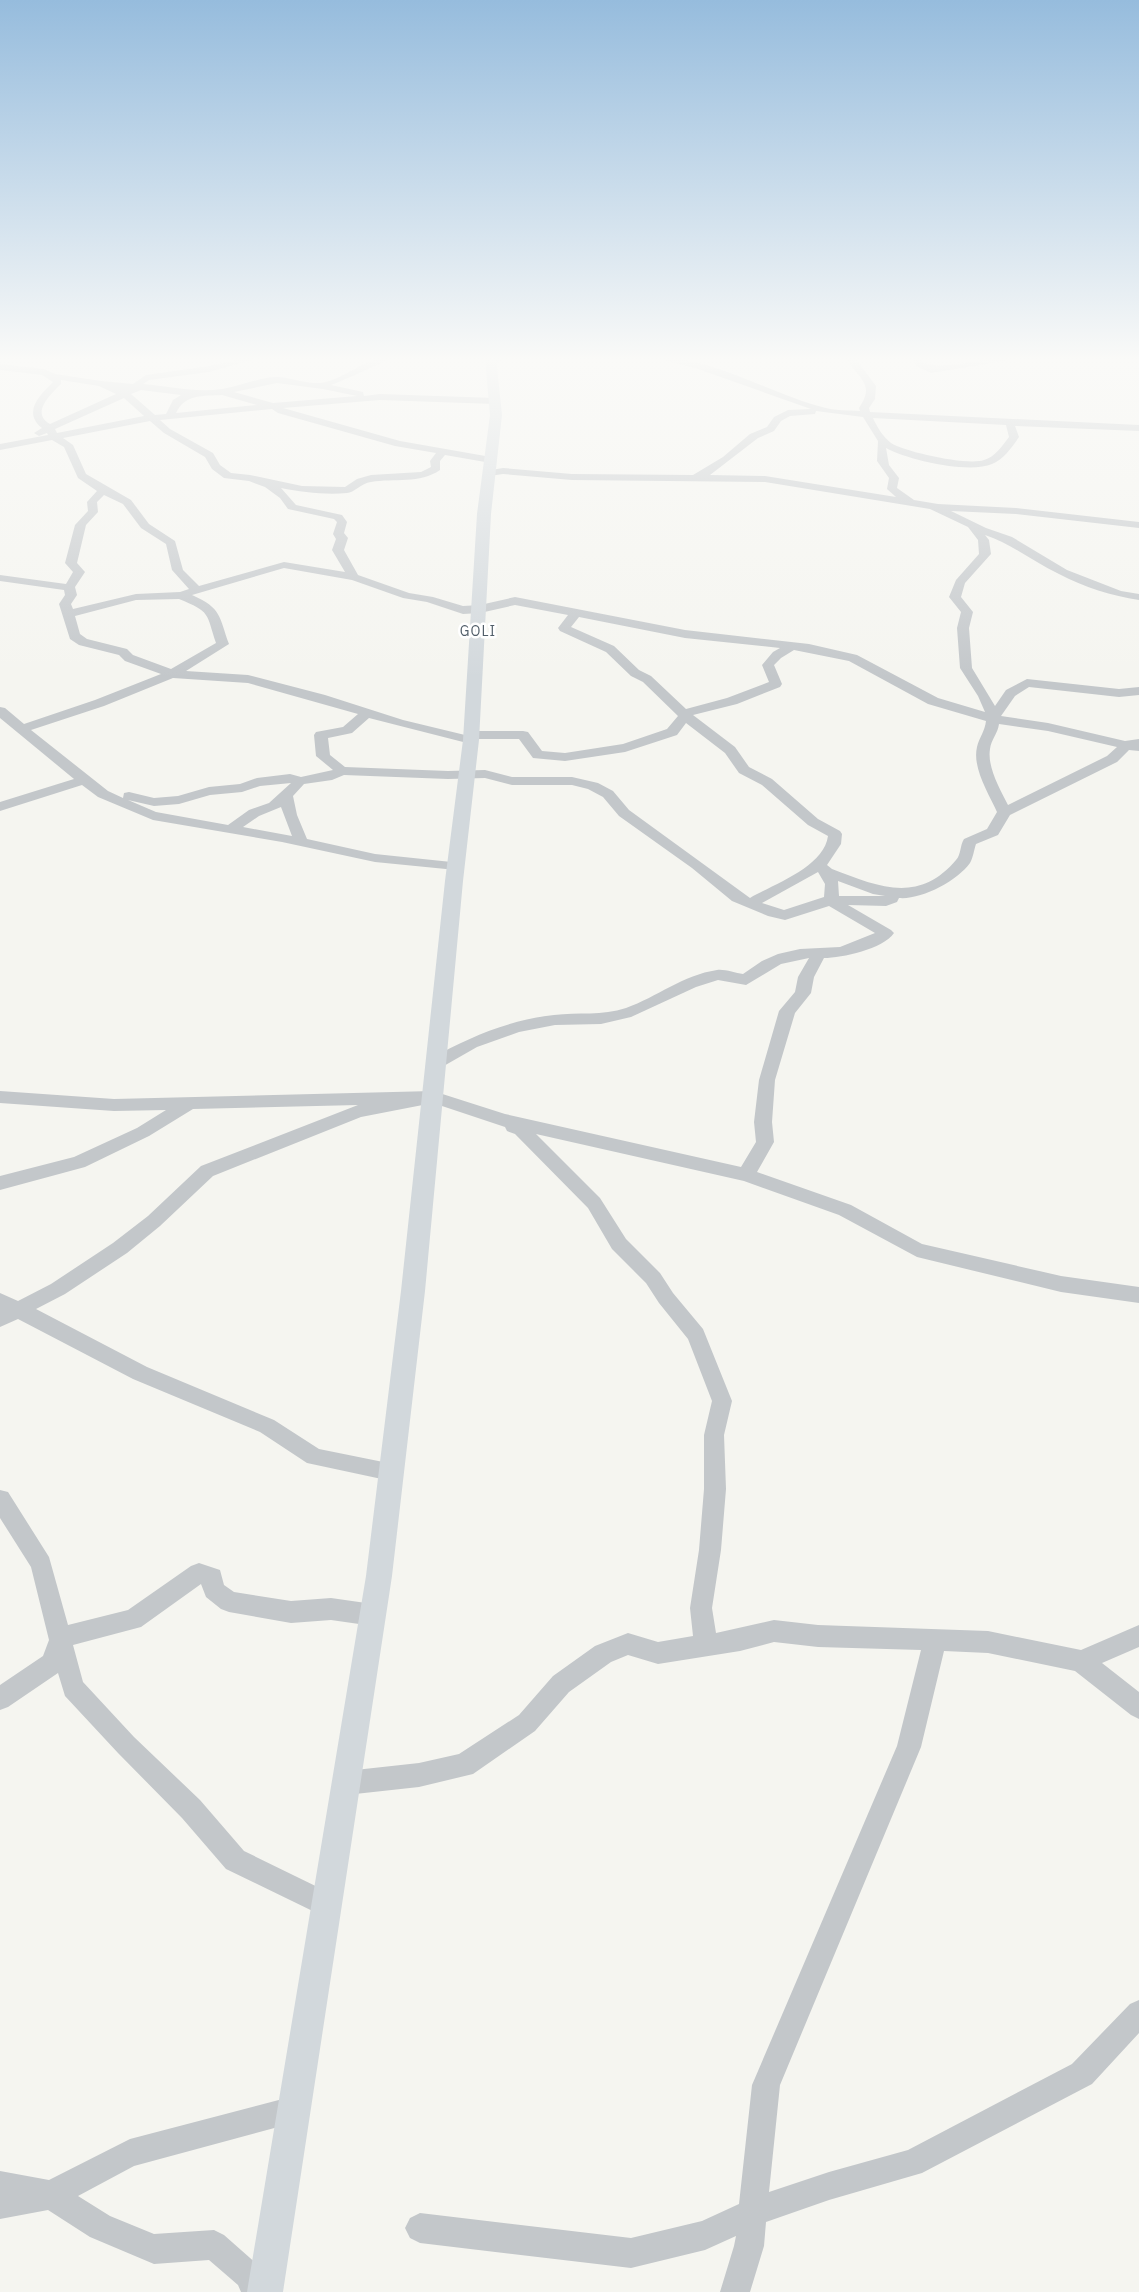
<svg xmlns="http://www.w3.org/2000/svg" width="1139" height="2292" font-family="'IBM Plex Sans',sans-serif">
<style>
.lines{fill:none;stroke-linecap:round;stroke-linejoin:round}
.minor{fill:#c3c7ca;fill-rule:evenodd}
.major{fill:#d2d8dc;fill-rule:evenodd}
.labels{text-anchor:middle;dominant-baseline:central;stroke-width:5;stroke-linejoin:round;paint-order:stroke}
.far-quarter-label{font-size:14px;letter-spacing:1px;fill:#505d68;stroke:#fff}
</style>
<rect width="100%" height="100%" fill="#f5f5f0"/>
<g class="lines">
<path class="minor" d="M245 358H259L209 372 149 380 143 384C170 386 195 393 222 389 241 386 260 377 278 377 292 378 307 384 320 383 346 380 361 358 390 358L389 360C369 368 352 377 331 385L363 392 364 396 380 394 495 398 500 401 495 404 380 400 283 408 400 441 491 457 496 460 491 463 445 455 440 461V470C420 484 394 478 371 482 361 483 354 493 347 493 325 495 302 492 281 488L296 505 342 515 347 522 344 533 348 538 344 550 358 575 409 593 433 597 463 606 480 605 515 597 685 630 809 644 857 655 938 698 985 712 978 696 960 668 957 628 961 612 949 597 956 580 979 554 978 540 968 527 930 509 765 482 572 480 503 474 489 476 484 473 485 471 503 468 572 474 693 475 723 457 750 434 767 427 774 417 788 410 811 409 698 369 664 360 663 358C714 358 775 396 826 408 837 411 849 410 860 411L859 408C876 383 858 379 846 358H855L876 386 875 399 869 408 870 412 1139 425V431L1015 426 1019 437C1012 447 1004 459 992 464 969 474 908 460 886 448L889 465 899 478 897 488 914 500 938 504 1016 508 1139 522V528L1016 514 951 511 986 528 1012 537 1067 570 1121 591 1139 594V600C1112 596 1084 587 1059 574 1033 562 1012 544 985 535L989 540 991 554 965 583 961 597 973 612 969 628 972 668 995 706 1006 690 1027 679 1119 689 1139 687V695L1119 697 1029 687 1015 696 1001 716 1048 723 1125 741 1139 739V751L1129 750 1117 762 1010 815 998 835 976 844C974 850 973 858 970 863 957 881 921 900 899 898L897 902 886 906 848 905 891 930 894 933C883 949 842 958 824 958L814 977 811 993 795 1013 775 1080 772 1122 774 1142 757 1172 851 1205 922 1244 1061 1276 1139 1287V1303L1061 1292 917 1257 839 1215 744 1181 536 1134 600 1198 626 1239 660 1273 673 1293 703 1329 732 1401 724 1435 726 1489 721 1550 712 1608 716 1633 774 1620 818 1625 988 1631 1081 1650 1139 1625V1647L1102 1663 1139 1692V1719L1131 1715 1075 1671 988 1653 944 1651 921 1747 780 2085 769 2192 829 2172 908 2150 1072 2064 1130 2004 1139 2000V2033L1092 2084 922 2173 829 2200 766 2222 764 2246 750 2292H720L734 2246 736 2236 705 2250 631 2268 420 2243 410 2238 405 2228 410 2218 420 2213 631 2238 702 2221 739 2204 752 2085 897 1746 921 1650 818 1647 774 1642 740 1651 658 1664 628 1655 611 1662 569 1692 535 1731 473 1774 419 1787 346 1795 337 1792 334 1783 337 1774 346 1771 419 1763 459 1754 519 1715 553 1676 595 1646 628 1633 658 1642 693 1636 690 1608 699 1550 704 1489V1435L712 1401 688 1339 659 1303 646 1283 612 1249 588 1208 515 1134 507 1131 505 1127 433 1103 361 1117 213 1176 160 1226 127 1253 65 1294 36 1309 147 1367 274 1420 319 1449 398 1465 401 1472 398 1479 391 1481 307 1463 260 1432 133 1379 18 1319 0 1327V1293L18 1301 51 1284 113 1243 148 1216 201 1166 358 1105 193 1109 149 1136 85 1167 0 1190V1176L74 1157 137 1128 166 1110 114 1111 0 1103V1091L114 1099 433 1091 505 1114 741 1167 756 1142 754 1122 759 1080 779 1011 795 992 798 977 809 958 781 964 746 985 718 980 696 987 631 1017 601 1024 555 1025 519 1032 477 1047 442 1067 436 1069 430 1067 428 1063 430 1059C469 1037 509 1020 554 1015 578 1012 602 1016 626 1008 657 997 683 975 717 970 725 969 735 973 743 974L762 961 778 954 800 949 840 947 875 933 829 906 785 920 768 916 732 901 692 868 619 816 603 797 588 789 572 785H512L485 778 448 779 344 775 332 780 304 784 293 796 297 815 307 839 375 854 461 863 463 866 456 870 375 862 282 842 153 820 98 797 82 785 0 811V802L74 779 0 718V707L5 708 24 724 95 700 161 674 125 661 119 655 79 645 70 639 59 604 65 595 64 590 0 581V575L66 584 73 572 65 563 75 525 88 511 87 502 97 491 78 478 64 447 52 440 0 450V444L48 435 47 433 39 436 34 433 42 428C22 412 40 395 53 382L42 375 0 370V364L44 369 55 374 101 381 133 384 146 375 209 366ZM61 380 99 386 116 394 50 424C30 413 51 394 61 384ZM277 383 323 389 357 396 273 403 234 392ZM141 390 181 395 173 400 166 414 155 415 131 394ZM222 395 257 405 176 413C185 394 203 396 222 395ZM124 398 144 416 57 433 55 429ZM272 409 278 413 395 446 436 453 430 461 431 467 421 472 371 475 357 479 345 487 302 486 250 475 231 473 220 465 213 453 170 429 160 420ZM816 411 863 417 878 441 877 461 889 478 887 489 896 497 765 476 710 475 758 438 774 431 781 421 790 416 815 414ZM873 418 1006 425 1009 437C1002 446 995 457 984 460 968 466 905 452 891 443 883 437 877 427 873 418ZM150 421 164 433 205 457 212 469 224 478 249 481 265 487 280 498 288 509 334 519 337 522 333 534 336 539 332 550 345 572 284 562 199 586 183 570 175 541 149 524 131 500 86 474 73 445 63 438ZM104 495 123 504 141 528 166 544 172 570 189 589 180 592 136 594 73 609 71 604 77 595 75 587 85 572 77 563 86 525 98 512 97 502ZM284 568 352 580 403 598 427 602 463 614 480 613 515 605 568 615 558 628 560 631 606 652 631 676 643 682 678 716 667 729 623 744 565 753 542 751 528 732 523 731H471L465 735 403 720 325 695 248 675 186 671 229 644C219 617 222 608 192 595ZM179 599C211 612 206 613 216 643L171 669 133 655 127 649 87 639 80 634 75 616 136 600ZM579 617 685 638 780 648 773 652 762 665 769 682 727 698 686 709 651 676 639 670 614 646 571 627ZM794 650 849 661 928 704 986 721C985 731 979 738 977 747 972 768 989 794 997 812L987 829 964 839C960 845 961 855 956 860 918 905 877 886 832 869L827 865 841 844 842 834 840 831 818 819 772 779 749 767 735 747 693 715 737 704 780 687 782 684 774 665 781 658ZM173 678 248 683 358 714 343 727 316 732 314 735 316 756 333 770 301 777 290 774 257 778 240 784 209 787 178 796 154 798 129 792 124 793 123 798 108 791 31 730 104 706ZM369 718 471 744 476 743 477 739H519L533 758 565 761 625 752 677 735 686 723 725 753 739 773 762 785 808 825 828 836C824 867 774 884 750 898L629 810 613 791 598 783 572 777H512L485 770 448 771 345 767 330 755 328 738 352 733ZM999 724 1048 731 1117 747 1107 756 1008 805C1000 789 987 767 990 749 991 740 998 733 999 724ZM291 783 269 803 249 810 228 825 156 812 128 800 154 806 179 804 210 795 242 792 260 786ZM281 807 292 836 243 827 259 816ZM818 872 825 884 824 897 784 910 762 903ZM838 881 873 894 885 896H839Z
M496 358H507L493 366H487V362Z
M912 358H921L923 362C945 373 983 355 1009 358L1004 361 931 373 916 366Z
M0 1490 8 1492 49 1557 68 1625 128 1610 191 1566 199 1563 220 1570 224 1585 234 1592 291 1601 331 1598 373 1604 381 1608 384 1615 381 1622 373 1626 331 1620 291 1623 229 1612 221 1609 206 1597 201 1584 141 1627 73 1645 83 1682 134 1737 200 1800 244 1851 336 1896 340 1905 336 1914 327 1918 226 1869 182 1818 118 1753 65 1696 58 1673 8 1707 0 1710V1685L43 1656 49 1640 31 1567 0 1518Z
M294 2096 304 2100 308 2110 304 2120 134 2166 78 2196 110 2216 154 2234 214 2230 224 2235 258 2265 271 2292H241L238 2285 209 2260 154 2264 90 2237 48 2210 0 2219V2171L49 2180 130 2139Z"/>
<path class="major" d="M485 358H496L502 415 491 514 479 740 463 881 425 1291 392 1576 283 2292H247L366 1576 401 1291 445 881 463 740 477 514 490 415Z"/>
</g>
<linearGradient id="sky" x2="0" y2="1"><stop stop-color="#96bcdd"/><stop offset="0.53" stop-color="#fafaf8"/><stop offset="1" stop-color="#fafaf8" stop-opacity="0"/></linearGradient>
<rect width="1139" height="678" fill="url(#sky)"/>
<g class="labels">
<g class="far-quarter-label">
<text x="478" y="631">GOLI</text>
</g>
</g>
</svg>
